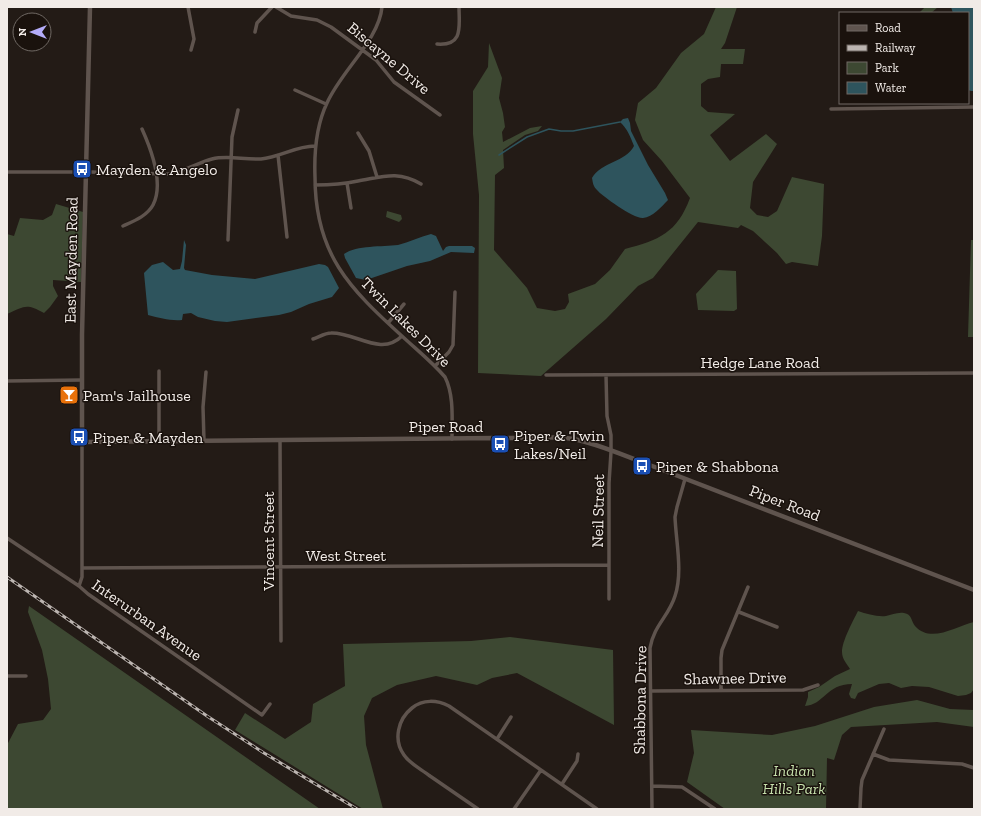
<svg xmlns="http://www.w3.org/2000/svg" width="981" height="816" font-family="'Zilla Slab',serif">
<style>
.green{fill:#3d4832}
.water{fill:#2e545d}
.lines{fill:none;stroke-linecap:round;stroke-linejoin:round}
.stream{stroke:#2e545d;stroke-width:1.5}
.minor{stroke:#5f544e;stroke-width:3.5}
.tertiary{stroke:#5f544e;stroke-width:4.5}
.rail-casing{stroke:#bcb5b1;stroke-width:3}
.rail{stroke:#1a120d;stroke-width:1.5;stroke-dasharray:4.5;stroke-linecap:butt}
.labels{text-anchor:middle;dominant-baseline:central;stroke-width:3;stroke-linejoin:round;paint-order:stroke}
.street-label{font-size:16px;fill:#f1ebe7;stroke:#1a120d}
.poi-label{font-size:16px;fill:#f1ebe7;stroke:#1a120d;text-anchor:start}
.park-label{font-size:16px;font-style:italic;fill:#c6e0ac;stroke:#1a120d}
</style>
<rect width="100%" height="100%" fill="#231b16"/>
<path class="green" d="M716 7H737L725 43 721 49H745L743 64H721L720 77 708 79 701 84V106L708 112 735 114 710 135 730 161 766 134 777 144 753 182 750 208 757 215 768 217 777 211 792 177 824 184 822 236 818 266 792 262 786 264 777 253 753 231 741 225 738 228 698 222 653 278 638 286 606 319 541 376 478 373 479 195 473 134V91L488 67 489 43 502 78 499 98 503 113 505 127 502 132 503 142 530 128 542 126 538 131 525 135 503 150 504 168 495 175 494 250 527 288 537 308 555 311 565 309 569 302 568 294 595 284 610 270 625 249C659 240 677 233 690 198L662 161 643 140 635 120 638 103 656 88 681 53 704 34Z
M925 7H938L931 13H919Z
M56 204 83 212 81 282 53 280V286L58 296 50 307 44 313C26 303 25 306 7 314V234L14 236 20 218 43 220 52 215Z
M387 211 401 215 402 219 399 222 386 217Z
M971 240H974V337H968Z
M718 270 736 271 737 309 734 311 698 310 696 294Z
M29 606 320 809H7V745L18 724 43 720 51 709 48 679 42 650 28 612Z
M858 611C867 614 877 617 886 616 892 615 897 612 904 613 912 614 911 621 915 626 931 644 956 626 974 622V689L971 693 966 695 958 696 929 687 912 686 901 688 889 683 879 684 858 693 855 699 851 698 849 694 852 684C826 684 824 705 805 706L808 697V692L819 687 835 676 850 669C847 664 842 659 842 652 842 641 853 621 858 611Z
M510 637 613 650 614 725 517 673 492 678 477 685 436 676 397 685 372 698 364 716 366 745 383 809H363L235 730 245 713 285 739 311 722 313 704 345 686 343 644 471 641Z
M917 700 950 709 974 710V727L937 722 851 727 842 735 834 760 827 758 826 809H725L687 782 694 753 691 730 772 735 815 726 874 707Z"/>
<path class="water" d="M951 7H974L973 42 974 91H971L968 90V13H953Z
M628 118 630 123 631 131 648 165 665 193 668 200C661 207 653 217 643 218 634 219 602 196 597 190 593 186 593 183 592 178 601 162 626 162 634 146 631 138 627 128 620 122L623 119Z
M431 234 436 236 443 251 446 247 449 246H472L475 248 474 253 451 252 430 261 407 266 366 280 356 278 345 258 344 254C357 245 382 247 398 245 409 242 420 237 431 234Z
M184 240 186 245 184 268 185 270 212 275 255 279 319 264 325 265 328 267 339 288 332 297 309 304 291 312 279 315 227 322 215 321 198 317 191 313 183 314 182 320C170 321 160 318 148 315L144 273 152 265 163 262 173 270 180 269 182 261Z"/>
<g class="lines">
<path class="stream" d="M499 155 527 137 549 129 561 131H573L620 122"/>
<path class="minor" d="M188 7 194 39 191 50
M276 7 291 16 317 20 331 27 376 60 394 82 440 115
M382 7C379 40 341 71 327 103 316 126 314 151 315 177 315 254 349 288 403 337 417 350 432 362 445 377 454 395 452 418 452 439
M255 32 257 23 272 7
M437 44C464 46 459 26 459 7
M295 90 326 104
M831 109 974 107
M358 133 369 151 377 177
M278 155 287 237
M7 172H90L168 174C184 172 197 163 212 159 228 155 244 160 261 159 280 157 296 146 315 146
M347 183 351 208
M315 185C329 185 344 184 358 181 382 177 398 170 421 184
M123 226C134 221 147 216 153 205 164 184 151 149 142 129
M228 240 232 137 238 110
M388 323 404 304
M313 339C319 337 325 333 331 333 355 332 381 357 402 336
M435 366 449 352 453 345 455 292
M159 371V441
M546 375 974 373
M606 375 607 416 611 435V452L609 483V599
M7 381 82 380
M280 440 281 641
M204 441 203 407 206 372
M7 538 79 586 88 594 262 715 270 704
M82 568 609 565
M79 586 82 577V442
M739 612 777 627
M7 676H26
M721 690V658L722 650 748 587
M651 691 803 690 818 685
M497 739 511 717
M873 754 889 760 962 764 974 768
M562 784 577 761 578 754
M652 786 682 787 715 809
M478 809C462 798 446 787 430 776 421 769 410 764 404 755 393 740 398 719 412 708 423 699 437 700 449 706L597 809
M514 809 541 770
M652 809 650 648C654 625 669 616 675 596 683 572 676 542 675 517L677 507 685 479
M860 809 861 788 862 780 884 729"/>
<path class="tertiary" d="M90 7 82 335V442L496 438C519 439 550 435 573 439 596 443 625 456 647 464L974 590"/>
<defs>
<path id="rail" d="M7 577 207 716 264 753 357 809"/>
</defs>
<use href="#rail" class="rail-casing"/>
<use href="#rail" class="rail"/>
</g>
<defs>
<symbol id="bus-square" viewBox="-11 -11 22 22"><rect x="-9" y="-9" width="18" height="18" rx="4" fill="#1a4fb4" stroke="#1a120d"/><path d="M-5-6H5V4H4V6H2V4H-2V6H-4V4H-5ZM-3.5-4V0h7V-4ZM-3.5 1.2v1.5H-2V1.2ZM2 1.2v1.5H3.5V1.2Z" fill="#fff"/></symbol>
<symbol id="bar-square" viewBox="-11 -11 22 22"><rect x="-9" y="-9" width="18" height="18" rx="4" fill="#e8710a" stroke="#1a120d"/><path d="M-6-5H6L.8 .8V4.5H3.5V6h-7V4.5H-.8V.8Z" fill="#fff"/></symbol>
</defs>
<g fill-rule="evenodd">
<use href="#bus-square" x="71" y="158" width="22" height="22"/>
<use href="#bar-square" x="58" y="384" width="22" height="22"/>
<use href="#bus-square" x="68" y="426" width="22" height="22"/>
<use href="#bus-square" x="489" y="433" width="22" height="22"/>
<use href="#bus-square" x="631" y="455" width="22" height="22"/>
</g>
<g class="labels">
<g class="street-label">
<text transform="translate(389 58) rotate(40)">Biscayne Drive</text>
<text transform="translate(71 260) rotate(-89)">East Mayden Road</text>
<text transform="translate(406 322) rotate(45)">Twin Lakes Drive</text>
<text x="760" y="362">Hedge Lane Road</text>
<text x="446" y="426">Piper Road</text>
<text transform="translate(785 503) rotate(21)">Piper Road</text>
<text transform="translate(598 511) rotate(-89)">Neil Street</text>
<text transform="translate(268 541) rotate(-90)">Vincent Street</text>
<text x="346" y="555">West Street</text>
<text transform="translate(147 620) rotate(35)">Interurban Avenue</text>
<text transform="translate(735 678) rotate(-1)">Shawnee Drive</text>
<text transform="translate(640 700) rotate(-89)">Shabbona Drive</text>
</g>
<g class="poi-label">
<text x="96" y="169">Mayden &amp; Angelo</text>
<text x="83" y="395">Pam's Jailhouse</text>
<text x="514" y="435">Piper &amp; Twin<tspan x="514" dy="18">Lakes/Neil</tspan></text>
<text x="93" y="437">Piper &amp; Mayden</text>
<text x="656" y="466">Piper &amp; Shabbona</text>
</g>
<g class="park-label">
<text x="794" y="770">Indian<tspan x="794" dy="18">Hills Park</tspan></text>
</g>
</g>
<rect width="981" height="816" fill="none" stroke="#f1ebe7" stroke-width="16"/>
<rect x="839" y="12" width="130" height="92" fill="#1a120d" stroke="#706964"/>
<rect x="847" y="25" width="20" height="6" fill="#5f544e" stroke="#706964"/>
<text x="875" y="32" font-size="12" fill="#f1ebe7">Road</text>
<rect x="847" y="45" width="20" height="6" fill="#bcb5b1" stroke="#706964"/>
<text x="875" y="52" font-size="12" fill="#f1ebe7">Railway</text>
<rect x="847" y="62" width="20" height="12" fill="#3d4832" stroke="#706964"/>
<text x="875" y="72" font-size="12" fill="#f1ebe7">Park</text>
<rect x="847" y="82" width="20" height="12" fill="#2e545d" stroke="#706964"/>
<text x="875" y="92" font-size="12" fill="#f1ebe7">Water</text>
<g transform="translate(32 32) rotate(270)"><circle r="19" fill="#1a120d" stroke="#706964"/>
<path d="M0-3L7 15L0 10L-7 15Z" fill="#b4acf9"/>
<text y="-6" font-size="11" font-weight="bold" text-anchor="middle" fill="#f1ebe7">N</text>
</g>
</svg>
